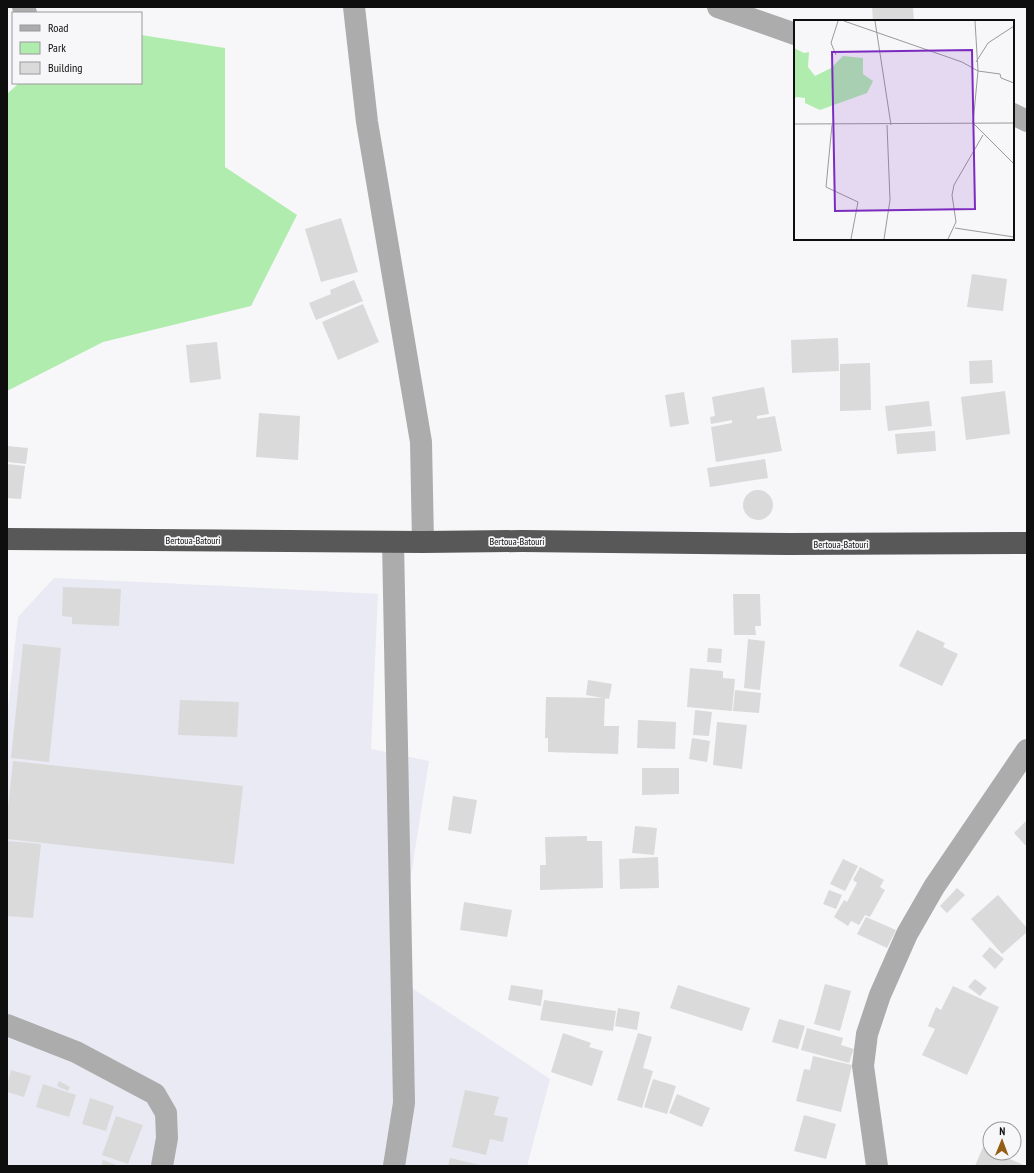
<svg xmlns="http://www.w3.org/2000/svg" width="1034" height="1173" font-family="'PT Sans Narrow',sans-serif">
<style>
.built{fill:#e9eaf3}
.green{fill:#b1ecaf}
.building{fill:#dadadb}
.lines{fill:none;stroke-linecap:round;stroke-linejoin:round}
.minor{stroke:#acacac;stroke-width:22}
.highway{stroke:#585859;stroke-width:22}
.labels{text-anchor:middle;dominant-baseline:central;stroke-width:3.5;stroke-linejoin:round;paint-order:stroke}
.street-label{font-size:10px;fill:#0e0e0e;stroke:#f7f7f9}
.inset-road{fill:none;stroke:#9a9a9b;stroke-width:1}
.view{fill:#7b2cbf;fill-opacity:0.15;stroke:#7b2cbf;stroke-width:2}
.inset-edge{fill:none;stroke:#0e0e0e;stroke-width:2}
</style>
<rect width="100%" height="100%" fill="#f7f7f9"/>
<path class="built" d="M54 578 226 586 378 594 371 749 429 761 395 977 550 1079 527 1166H7V718L18 617Z"/>
<path class="green" d="M141 35 225 48V167L297 215 251 306 103 342 7 391V94L19 83H141Z"/>
<path class="building" d="M872 7H913L914 21H873Z
M341 218 358 272 321 282 305 229Z
M972 274 1007 279 1003 311 967 307Z
M354 280 363 301 316 320 309 303 331 294 330 290Z
M363 304 379 342 338 360 322 322Z
M838 338 839 371 792 373 791 340Z
M217 342 221 379 190 383 186 345Z
M992 360 993 383 970 384 969 361Z
M870 363 871 410 840 411V364Z
M764 387 769 414 757 416V419L775 416 782 451 716 462 711 427 732 423V420L711 424 710 417 715 416 712 397Z
M1005 391 1010 434 966 440 961 397Z
M684 392 689 424 670 427 665 395Z
M929 401 932 426 888 431 885 406Z
M259 413 300 416 298 460 256 457Z
M935 431 936 451 897 454 895 434Z
M7 446 28 448 26 464 7 462Z
M765 459 768 478 710 487 707 468Z
M7 464 25 466 21 499 7 498Z
M743 505a15 15 0 1 1 30 0a15 15 0 1 1-30 0Z
M63 587 121 589 119 626 72 624V617L62 616Z
M733 594H760L761 626H755L756 635H734Z
M917 630 945 643 943 647 958 654 942 686 899 666Z
M748 639 765 641 760 690 744 688Z
M23 644 61 648 49 762 11 758Z
M708 648 722 649 721 663 707 662Z
M690 668 723 671V678L735 679 732 711 687 707Z
M588 680 612 684 609 699 586 695Z
M735 690 761 693 759 713 733 711Z
M546 697 605 698 604 726H619L618 754 548 752V738H545Z
M180 700 239 702 237 737 178 735Z
M695 710 712 712 709 736 693 735Z
M638 720 676 722 675 749 637 748Z
M717 722 747 725 742 769 713 765Z
M692 738 710 741 707 762 689 759Z
M13 761 243 786 234 864 7 839V817Z
M642 768H679V794L642 795Z
M453 796 477 800 471 834 448 830Z
M1027 820V847L1014 833Z
M635 826 657 828 654 855 632 853Z
M587 836V841H602L603 888 540 890V865H546L545 837Z
M7 841 41 844 33 918 7 916Z
M658 857 659 888 620 889 619 859Z
M843 859 858 866 845 891 830 884Z
M860 867 884 880 880 887 885 890 870 917 865 915 859 925 851 921 848 926 834 917 844 900 847 902 857 883 853 880Z
M957 888 965 895 947 913 940 906Z
M829 890 842 895 836 909 823 904Z
M998 895 1027 928V932L1002 954 971 919Z
M464 902 512 910 507 937 460 930Z
M866 917 896 930 887 948 857 934Z
M990 947 1004 959 995 969 982 956Z
M975 979 987 988 980 996 968 987Z
M825 984 851 991 840 1031 814 1024Z
M511 985 543 990 541 1006 508 1000Z
M678 985 750 1008 742 1031 670 1008Z
M953 986 999 1007 967 1075 922 1055 935 1029 928 1026 936 1007 941 1010Z
M544 1000 616 1011 613 1031 540 1020Z
M618 1008 640 1012 637 1030 615 1026Z
M779 1019 805 1026 798 1049 772 1042Z
M807 1028 843 1038 841 1045 854 1049 849 1063 801 1050Z
M563 1033 591 1043 589 1047 603 1051 592 1086 551 1072Z
M638 1033 652 1037 643 1068 653 1071 642 1108 617 1100Z
M813 1056 852 1065 841 1112 796 1101 804 1069 810 1070Z
M11 1070 31 1076 24 1097 7 1092V1085Z
M653 1079 676 1086 667 1114 644 1107Z
M59 1081 70 1087 68 1091 57 1086Z
M43 1084 76 1095 69 1117 36 1107Z
M465 1090 499 1097 494 1115 508 1118 503 1142 490 1139 486 1155 452 1147Z
M677 1094 710 1108 702 1127 669 1113Z
M90 1098 114 1106 106 1131 82 1124Z
M804 1115 836 1124 826 1159 794 1151Z
M116 1116 143 1125 128 1164 102 1155Z
M983 1147 990 1150V1153H996L1026 1166H975Z
M450 1158 480 1165V1166H448Z
M103 1160 119 1166H101Z"/>
<g class="lines">
<path class="minor" d="M23 7 26 13
M354 7 367 122 421 442 423 542
M718 7 795 34
M1013 114 1027 121
M393 542 404 1103 394 1166
M7 1025 76 1052 155 1094 166 1113 167 1138 162 1166
M877 1166 863 1066 867 1034 880 995 907 934 934 887 1027 750"/>
<path class="highway" d="M7 539 423 542 522 541 789 544 1027 543"/>
</g>
<g class="labels">
<g class="street-label">
<text x="193" y="540">Bertoua-Batouri</text>
<text x="517" y="541">Bertoua-Batouri</text>
<text x="841" y="544">Bertoua-Batouri</text>
</g>
</g>
<g transform="translate(794 20)">
<rect width="220" height="220" fill="#f7f7f9"/>
<path d="M0 28 10 33 15 32 14 47 21 56 37 48 49 36 69 38V54L79 61 73 73 26 90 11 83V78L2 77 0 81Z" fill="#b1ecaf"/>
<path class="inset-road" d="M50 1 168 42 184 51 206 54 207 58 220 63M81 1 97 105M181 1 184 51 179 103 220 144M42 35 37 23 44 1M182 42 194 23 220 6M0 104 220 103M38 105 32 167 64 182 57 219M161 208 220 217M90 219 96 180 93 105M154 219 162 202 158 175 160 165 189 115"/>
<path class="view" d="M178 30 181 189 41 191 38 32Z"/>
<rect width="220" height="220" class="inset-edge"/>
</g>
<rect width="1034" height="1173" fill="none" stroke="#0e0e0e" stroke-width="16"/>
<rect x="12" y="12" width="130" height="72" fill="#f7f7f9" stroke="#9a9a9b"/>
<rect x="20" y="25" width="20" height="6" fill="#acacac" stroke="#9a9a9b"/>
<text x="48" y="32" font-size="12" fill="#0e0e0e">Road</text>
<rect x="20" y="42" width="20" height="12" fill="#b1ecaf" stroke="#9a9a9b"/>
<text x="48" y="52" font-size="12" fill="#0e0e0e">Park</text>
<rect x="20" y="62" width="20" height="12" fill="#dadadb" stroke="#9a9a9b"/>
<text x="48" y="72" font-size="12" fill="#0e0e0e">Building</text>
<g transform="translate(1002 1141) rotate(1)"><circle r="19" fill="#f7f7f9" stroke="#9a9a9b"/>
<path d="M0-3L7 15L0 10L-7 15Z" fill="#935e13"/>
<text y="-6" font-size="11" font-weight="bold" text-anchor="middle" fill="#0e0e0e">N</text>
</g>
</svg>
